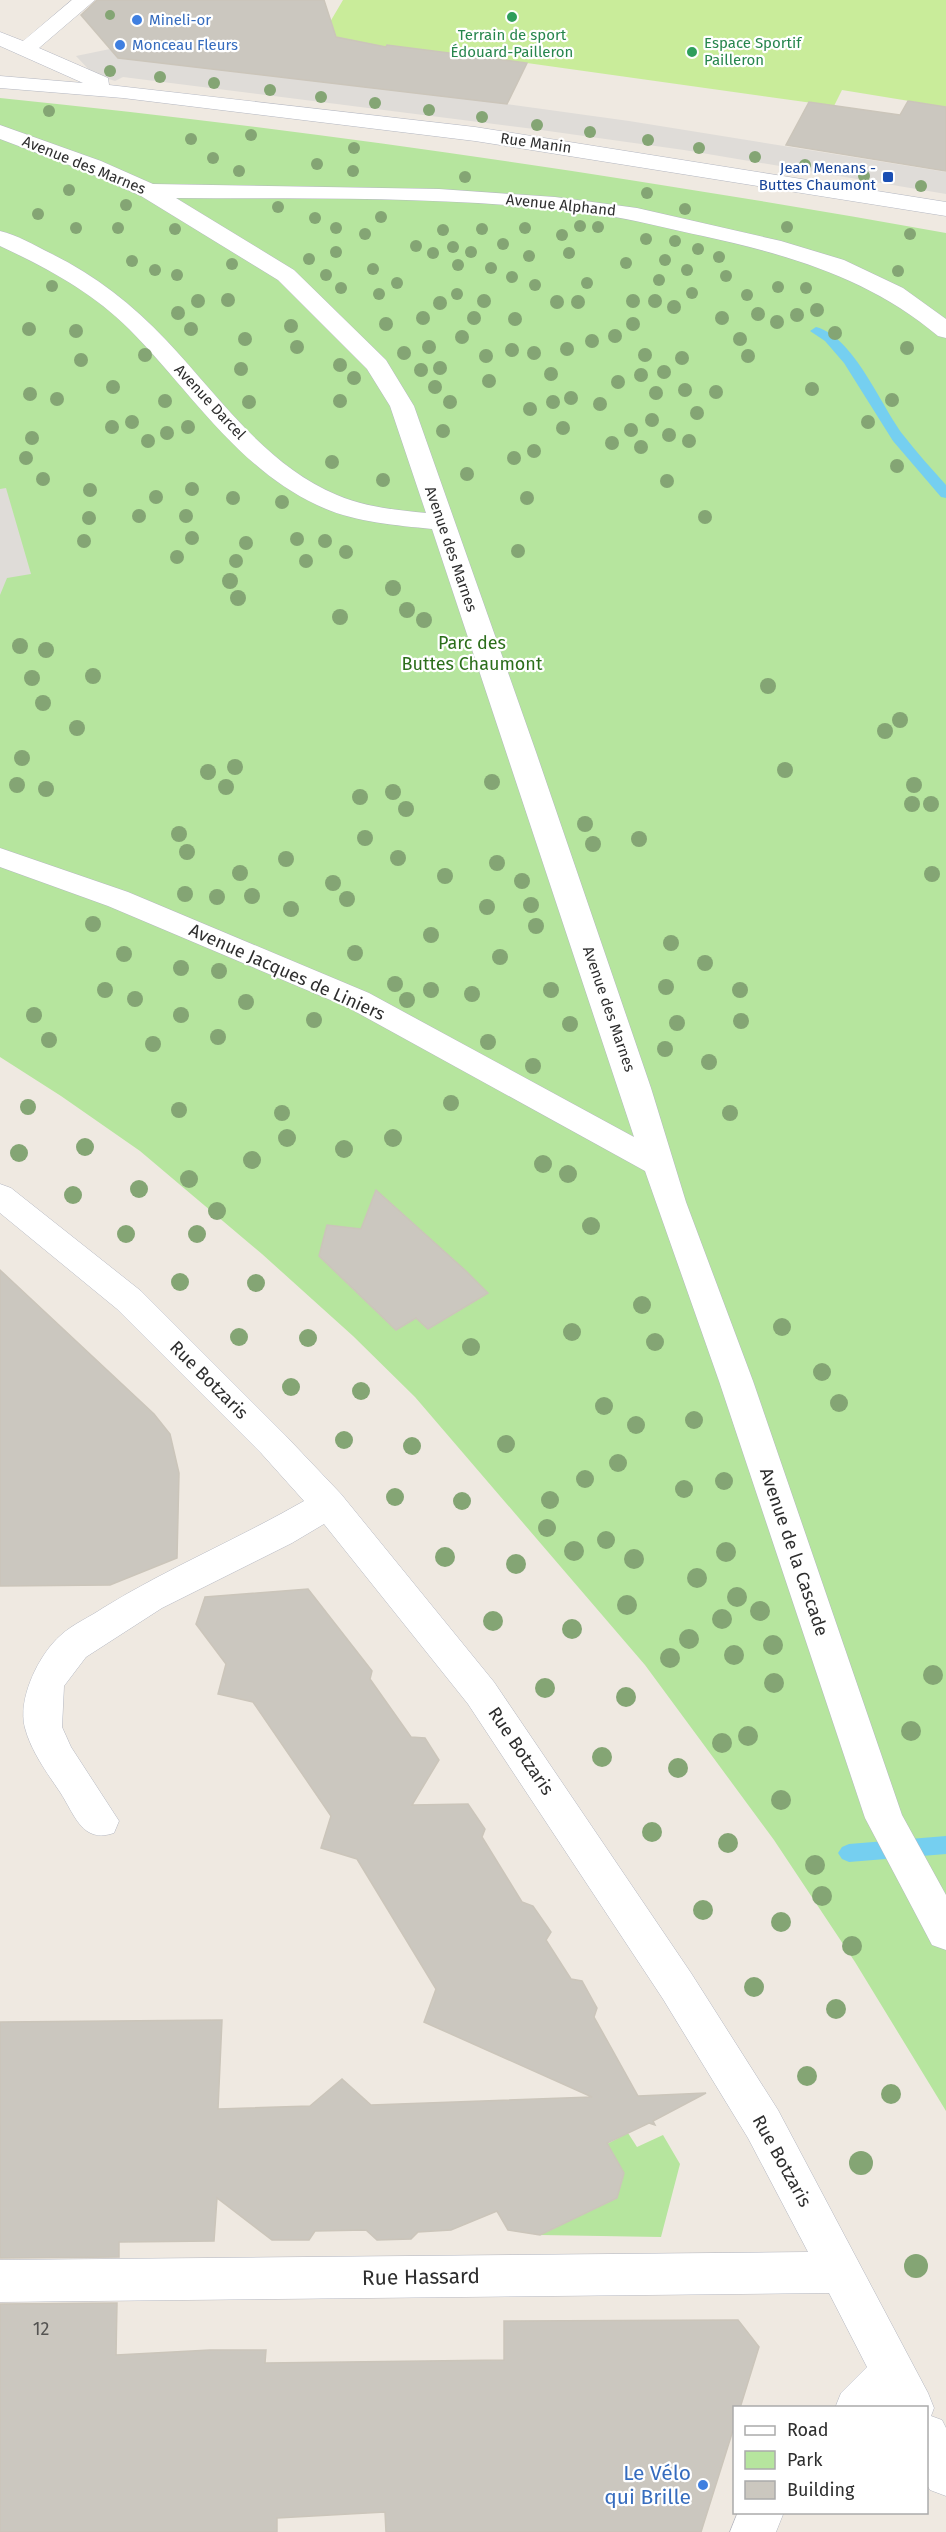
<svg xmlns="http://www.w3.org/2000/svg" width="946" height="2532" font-family="'Fira Sans',sans-serif">
<style>
.green{fill:#b6e59e}
.pitch{fill:#c9ec9a}
.plaza{fill:#dfdcd8}
.lines{fill:none;stroke-linecap:round;stroke-linejoin:round}
.stream{fill:#75cff0;fill-rule:evenodd}
.building{fill:#cbc7bf;stroke:#cbc5ba;stroke-width:1.5}
.minor-casing{stroke:#b4b7c1;stroke-width:1}
.minor{fill:#fff;fill-rule:evenodd}
.tree{fill:#84a574}
.leisure-dot{fill:#2e9e5b;stroke:#fff;stroke-width:2}
.shop-dot{fill:#3f7fe0;stroke:#fff;stroke-width:2}
.transit-dot{fill:#1a4fb4;stroke:#fff;stroke-width:2}
.labels{text-anchor:middle;dominant-baseline:central;stroke-width:4.5;stroke-linejoin:round;paint-order:stroke}
.far-shop-label{font-size:15px;fill:#366cbe;stroke:#fff;text-anchor:start}
.far-leisure-label{font-size:15px;fill:#27864d;stroke:#fff}
.far-street-label{font-size:15px;fill:#2e2e2e;stroke:#fff}
.far-transit-label{font-size:15px;fill:#164399;stroke:#fff;text-anchor:end}
.park-label{font-size:18px;fill:#2c6e1b;stroke:#fff}
.street-label{font-size:18px;fill:#2e2e2e;stroke:#fff}
.near-number-label{font-size:18px;fill:#555452}
.near-street-label{font-size:21px;fill:#2e2e2e;stroke:#fff}
.near-shop-label{font-size:21px;fill:#366cbe;stroke:#fff;text-anchor:end}
</style>
<rect width="100%" height="100%" fill="#efe9e1"/>
<path class="green" d="M0 98C317 130 632 177 946 233V2111L855 1962 774 1840 645 1665 415 1397 353 1336 262 1254 140 1151 61 1096 0 1057Z
M628 2133 637 2147 663 2135 680 2164 661 2237 540 2235 617 2198 624 2173 607 2144Z"/>
<path class="pitch" d="M343 0H946V107L842 90 834 106 527 63 320 39Z"/>
<path class="plaza" d="M110 49 629 121 946 172V194L684 150 534 129 123 77 115 81 93 74 76 56Z
M6 488 31 574 7 578 0 595V489Z"/>
<g class="lines">
<path class="stream" d="M816 327C854 337 881 406 904 436 917 453 932 469 946 485V498L941 497 893 441 844 363 825 341 810 331Z
M946 1836V1854L849 1862 842 1859 838 1853 842 1847 849 1844Z"/>
</g>
<path class="building" d="M97 0H324L336 37 386 47 387 45 527 63 507 104 118 58 81 15Z
M908 101 946 107V171L786 145 809 102 900 115Z
M376 1190 466 1271 488 1293 428 1329 416 1318 396 1330 319 1256 327 1225 361 1229Z
M0 1270 154 1414 170 1434 179 1473 177 1558 110 1585 0 1586Z
M308 1589 372 1671 370 1679 411 1737 425 1738 439 1760 412 1805 468 1804 485 1829 482 1837 522 1902 533 1906 551 1932 546 1940 571 1979 582 1981 597 2008 594 2017 638 2096 706 2093 653 2121 655 2125 649 2123 607 2143 624 2173 617 2198 540 2235 508 2230 497 2211 451 2230 418 2232 411 2239 377 2240 366 2230 315 2231 309 2240H272L217 2198 214 2241 119 2242V2257L0 2258V2022L222 2020 218 2109 310 2106 342 2079 371 2105 592 2097 424 2022 436 1989 357 1859 321 1848 331 1816 253 1702 218 1694 226 1664 196 1624 205 1597Z
M117 2303 116 2355 210 2350H266L265 2363 504 2360V2321L738 2320 759 2347 740 2408H735V2424L701 2532H386L385 2512 277 2518V2532H0V2304Z"/>
<g class="lines">
<defs>
<path id="minor" d="M72 0H95L39 48 108 78 109 85 475 127 946 202V216L475 141 123 98 0 88V76L83 83 0 46V32L23 41Z
M0 125 101 161 153 184 439 189 555 197 637 208 781 241 844 260 903 288 946 319V338L938 336C869 278 789 255 703 236 674 230 644 222 615 217 470 195 321 199 176 198L294 270 386 360 414 406 536 752 651 1088 686 1202 753 1381 902 1815 946 1895V1950L932 1945 865 1818 719 1381 645 1171 347 1007 108 906 0 867V848L128 892 369 993 634 1137 432 529C394 525 352 522 317 505 237 468 189 389 129 329 92 292 47 268 0 246V231C17 235 34 245 50 253 95 275 132 304 166 340 218 395 265 465 337 495 365 507 396 510 426 513L390 406 367 369 278 280 141 196 85 171 0 139Z
M0 1184 11 1188 141 1291 285 1435 341 1494 494 1682 691 1973 778 2110 928 2393 934 2408 931 2416 942 2420 946 2428V2496L930 2490 926 2483V2408H835L841 2393 867 2367 829 2293 0 2302V2260L808 2252 748 2138 663 1999 468 1704 324 1524 292 1543 162 1608 86 1657 64 1686 62 1727 71 1747 119 1821 114 1833C82 1844 75 1815 60 1792 47 1773 31 1751 25 1728 17 1699 39 1654 61 1635 73 1624 90 1617 103 1608 168 1568 238 1539 304 1501L261 1453 117 1309 0 1213Z
M738 2512H784L776 2532H730Z"/>
</defs>
<use href="#minor" class="minor-casing"/>
<use href="#minor" class="minor"/>
</g>
<g class="tree">
<circle cx="110" cy="15" r="5"/>
<circle cx="110" cy="71" r="6"/>
<circle cx="160" cy="77" r="6"/>
<circle cx="214" cy="83" r="6"/>
<circle cx="270" cy="90" r="6"/>
<circle cx="321" cy="97" r="6"/>
<circle cx="375" cy="103" r="6"/>
<circle cx="429" cy="110" r="6"/>
<circle cx="49" cy="111" r="6"/>
<circle cx="482" cy="117" r="6"/>
<circle cx="537" cy="125" r="6"/>
<circle cx="590" cy="132" r="6"/>
<circle cx="251" cy="135" r="6"/>
<circle cx="191" cy="139" r="6"/>
<circle cx="648" cy="140" r="6"/>
<circle cx="354" cy="148" r="6"/>
<circle cx="699" cy="148" r="6"/>
<circle cx="755" cy="157" r="6"/>
<circle cx="213" cy="158" r="6"/>
<circle cx="317" cy="164" r="6"/>
<circle cx="805" cy="165" r="6"/>
<circle cx="239" cy="171" r="6"/>
<circle cx="353" cy="171" r="6"/>
<circle cx="864" cy="176" r="6"/>
<circle cx="465" cy="177" r="6"/>
<circle cx="921" cy="186" r="6"/>
<circle cx="69" cy="190" r="6"/>
<circle cx="647" cy="193" r="6"/>
<circle cx="126" cy="205" r="6"/>
<circle cx="278" cy="207" r="6"/>
<circle cx="685" cy="209" r="6"/>
<circle cx="38" cy="214" r="6"/>
<circle cx="381" cy="217" r="6"/>
<circle cx="315" cy="218" r="6"/>
<circle cx="580" cy="226" r="6"/>
<circle cx="598" cy="227" r="6"/>
<circle cx="787" cy="227" r="6"/>
<circle cx="76" cy="228" r="6"/>
<circle cx="118" cy="228" r="6"/>
<circle cx="336" cy="228" r="6"/>
<circle cx="525" cy="228" r="6"/>
<circle cx="175" cy="229" r="6"/>
<circle cx="482" cy="229" r="6"/>
<circle cx="443" cy="230" r="6"/>
<circle cx="365" cy="234" r="6"/>
<circle cx="910" cy="234" r="6"/>
<circle cx="562" cy="235" r="6"/>
<circle cx="646" cy="239" r="6"/>
<circle cx="675" cy="241" r="6"/>
<circle cx="503" cy="244" r="6"/>
<circle cx="416" cy="246" r="6"/>
<circle cx="453" cy="247" r="6"/>
<circle cx="698" cy="249" r="6"/>
<circle cx="336" cy="252" r="6"/>
<circle cx="471" cy="252" r="6"/>
<circle cx="433" cy="253" r="6"/>
<circle cx="569" cy="253" r="6"/>
<circle cx="529" cy="256" r="6"/>
<circle cx="719" cy="257" r="6"/>
<circle cx="309" cy="259" r="6"/>
<circle cx="665" cy="260" r="6"/>
<circle cx="132" cy="261" r="6"/>
<circle cx="626" cy="263" r="6"/>
<circle cx="232" cy="264" r="6"/>
<circle cx="458" cy="265" r="6"/>
<circle cx="491" cy="268" r="6"/>
<circle cx="373" cy="269" r="6"/>
<circle cx="155" cy="270" r="6"/>
<circle cx="687" cy="270" r="6"/>
<circle cx="898" cy="271" r="6"/>
<circle cx="177" cy="275" r="6"/>
<circle cx="326" cy="275" r="6"/>
<circle cx="726" cy="276" r="6"/>
<circle cx="512" cy="277" r="6"/>
<circle cx="659" cy="280" r="6"/>
<circle cx="397" cy="283" r="6"/>
<circle cx="587" cy="283" r="6"/>
<circle cx="535" cy="285" r="6"/>
<circle cx="52" cy="286" r="6"/>
<circle cx="778" cy="287" r="6"/>
<circle cx="341" cy="288" r="6"/>
<circle cx="806" cy="288" r="6"/>
<circle cx="692" cy="293" r="6"/>
<circle cx="379" cy="294" r="6"/>
<circle cx="457" cy="294" r="6"/>
<circle cx="747" cy="295" r="6"/>
<circle cx="228" cy="300" r="7"/>
<circle cx="198" cy="301" r="7"/>
<circle cx="484" cy="301" r="7"/>
<circle cx="633" cy="301" r="7"/>
<circle cx="655" cy="301" r="7"/>
<circle cx="557" cy="302" r="7"/>
<circle cx="578" cy="302" r="7"/>
<circle cx="440" cy="303" r="7"/>
<circle cx="674" cy="307" r="7"/>
<circle cx="817" cy="310" r="7"/>
<circle cx="178" cy="313" r="7"/>
<circle cx="758" cy="314" r="7"/>
<circle cx="797" cy="315" r="7"/>
<circle cx="423" cy="318" r="7"/>
<circle cx="474" cy="318" r="7"/>
<circle cx="722" cy="318" r="7"/>
<circle cx="515" cy="319" r="7"/>
<circle cx="777" cy="322" r="7"/>
<circle cx="386" cy="324" r="7"/>
<circle cx="633" cy="324" r="7"/>
<circle cx="291" cy="326" r="7"/>
<circle cx="29" cy="329" r="7"/>
<circle cx="191" cy="329" r="7"/>
<circle cx="76" cy="331" r="7"/>
<circle cx="835" cy="333" r="7"/>
<circle cx="615" cy="336" r="7"/>
<circle cx="462" cy="337" r="7"/>
<circle cx="245" cy="339" r="7"/>
<circle cx="740" cy="339" r="7"/>
<circle cx="592" cy="341" r="7"/>
<circle cx="297" cy="347" r="7"/>
<circle cx="429" cy="347" r="7"/>
<circle cx="907" cy="348" r="7"/>
<circle cx="567" cy="349" r="7"/>
<circle cx="512" cy="350" r="7"/>
<circle cx="404" cy="353" r="7"/>
<circle cx="534" cy="353" r="7"/>
<circle cx="145" cy="355" r="7"/>
<circle cx="645" cy="355" r="7"/>
<circle cx="486" cy="356" r="7"/>
<circle cx="748" cy="356" r="7"/>
<circle cx="682" cy="358" r="7"/>
<circle cx="81" cy="360" r="7"/>
<circle cx="340" cy="365" r="7"/>
<circle cx="440" cy="368" r="7"/>
<circle cx="241" cy="369" r="7"/>
<circle cx="421" cy="370" r="7"/>
<circle cx="664" cy="372" r="7"/>
<circle cx="551" cy="374" r="7"/>
<circle cx="641" cy="375" r="7"/>
<circle cx="354" cy="378" r="7"/>
<circle cx="489" cy="381" r="7"/>
<circle cx="618" cy="382" r="7"/>
<circle cx="113" cy="387" r="7"/>
<circle cx="435" cy="387" r="7"/>
<circle cx="812" cy="389" r="7"/>
<circle cx="685" cy="390" r="7"/>
<circle cx="716" cy="392" r="7"/>
<circle cx="656" cy="393" r="7"/>
<circle cx="30" cy="394" r="7"/>
<circle cx="571" cy="398" r="7"/>
<circle cx="57" cy="399" r="7"/>
<circle cx="892" cy="400" r="7"/>
<circle cx="165" cy="401" r="7"/>
<circle cx="340" cy="401" r="7"/>
<circle cx="249" cy="402" r="7"/>
<circle cx="450" cy="402" r="7"/>
<circle cx="553" cy="402" r="7"/>
<circle cx="600" cy="404" r="7"/>
<circle cx="530" cy="409" r="7"/>
<circle cx="697" cy="413" r="7"/>
<circle cx="652" cy="420" r="7"/>
<circle cx="132" cy="422" r="7"/>
<circle cx="868" cy="422" r="7"/>
<circle cx="112" cy="427" r="7"/>
<circle cx="188" cy="427" r="7"/>
<circle cx="563" cy="428" r="7"/>
<circle cx="631" cy="430" r="7"/>
<circle cx="443" cy="431" r="7"/>
<circle cx="167" cy="433" r="7"/>
<circle cx="669" cy="435" r="7"/>
<circle cx="32" cy="438" r="7"/>
<circle cx="148" cy="441" r="7"/>
<circle cx="689" cy="441" r="7"/>
<circle cx="612" cy="443" r="7"/>
<circle cx="641" cy="447" r="7"/>
<circle cx="534" cy="451" r="7"/>
<circle cx="26" cy="458" r="7"/>
<circle cx="514" cy="458" r="7"/>
<circle cx="332" cy="462" r="7"/>
<circle cx="897" cy="466" r="7"/>
<circle cx="467" cy="474" r="7"/>
<circle cx="43" cy="479" r="7"/>
<circle cx="383" cy="480" r="7"/>
<circle cx="667" cy="481" r="7"/>
<circle cx="192" cy="489" r="7"/>
<circle cx="90" cy="490" r="7"/>
<circle cx="156" cy="497" r="7"/>
<circle cx="233" cy="498" r="7"/>
<circle cx="527" cy="498" r="7"/>
<circle cx="282" cy="502" r="7"/>
<circle cx="139" cy="516" r="7"/>
<circle cx="186" cy="516" r="7"/>
<circle cx="705" cy="517" r="7"/>
<circle cx="89" cy="518" r="7"/>
<circle cx="192" cy="538" r="7"/>
<circle cx="297" cy="539" r="7"/>
<circle cx="84" cy="541" r="7"/>
<circle cx="325" cy="541" r="7"/>
<circle cx="246" cy="543" r="7"/>
<circle cx="518" cy="551" r="7"/>
<circle cx="346" cy="552" r="7"/>
<circle cx="177" cy="557" r="7"/>
<circle cx="236" cy="561" r="7"/>
<circle cx="306" cy="561" r="7"/>
<circle cx="230" cy="581" r="8"/>
<circle cx="393" cy="588" r="8"/>
<circle cx="238" cy="598" r="8"/>
<circle cx="407" cy="610" r="8"/>
<circle cx="340" cy="617" r="8"/>
<circle cx="424" cy="620" r="8"/>
<circle cx="20" cy="646" r="8"/>
<circle cx="46" cy="650" r="8"/>
<circle cx="93" cy="676" r="8"/>
<circle cx="32" cy="678" r="8"/>
<circle cx="768" cy="686" r="8"/>
<circle cx="43" cy="703" r="8"/>
<circle cx="900" cy="720" r="8"/>
<circle cx="77" cy="728" r="8"/>
<circle cx="885" cy="731" r="8"/>
<circle cx="22" cy="758" r="8"/>
<circle cx="235" cy="767" r="8"/>
<circle cx="785" cy="770" r="8"/>
<circle cx="208" cy="772" r="8"/>
<circle cx="492" cy="782" r="8"/>
<circle cx="17" cy="785" r="8"/>
<circle cx="914" cy="785" r="8"/>
<circle cx="226" cy="787" r="8"/>
<circle cx="46" cy="789" r="8"/>
<circle cx="393" cy="792" r="8"/>
<circle cx="360" cy="797" r="8"/>
<circle cx="912" cy="804" r="8"/>
<circle cx="931" cy="804" r="8"/>
<circle cx="406" cy="809" r="8"/>
<circle cx="585" cy="824" r="8"/>
<circle cx="179" cy="834" r="8"/>
<circle cx="365" cy="838" r="8"/>
<circle cx="639" cy="839" r="8"/>
<circle cx="593" cy="844" r="8"/>
<circle cx="187" cy="852" r="8"/>
<circle cx="398" cy="858" r="8"/>
<circle cx="286" cy="859" r="8"/>
<circle cx="497" cy="863" r="8"/>
<circle cx="240" cy="873" r="8"/>
<circle cx="932" cy="874" r="8"/>
<circle cx="445" cy="876" r="8"/>
<circle cx="522" cy="881" r="8"/>
<circle cx="333" cy="883" r="8"/>
<circle cx="185" cy="894" r="8"/>
<circle cx="252" cy="896" r="8"/>
<circle cx="217" cy="897" r="8"/>
<circle cx="347" cy="899" r="8"/>
<circle cx="531" cy="905" r="8"/>
<circle cx="487" cy="907" r="8"/>
<circle cx="291" cy="909" r="8"/>
<circle cx="93" cy="924" r="8"/>
<circle cx="536" cy="926" r="8"/>
<circle cx="431" cy="935" r="8"/>
<circle cx="671" cy="943" r="8"/>
<circle cx="355" cy="953" r="8"/>
<circle cx="124" cy="954" r="8"/>
<circle cx="500" cy="957" r="8"/>
<circle cx="705" cy="963" r="8"/>
<circle cx="181" cy="968" r="8"/>
<circle cx="219" cy="971" r="8"/>
<circle cx="395" cy="984" r="8"/>
<circle cx="666" cy="987" r="8"/>
<circle cx="105" cy="990" r="8"/>
<circle cx="431" cy="990" r="8"/>
<circle cx="551" cy="990" r="8"/>
<circle cx="740" cy="990" r="8"/>
<circle cx="472" cy="994" r="8"/>
<circle cx="135" cy="999" r="8"/>
<circle cx="407" cy="1000" r="8"/>
<circle cx="246" cy="1002" r="8"/>
<circle cx="34" cy="1015" r="8"/>
<circle cx="181" cy="1015" r="8"/>
<circle cx="314" cy="1020" r="8"/>
<circle cx="741" cy="1021" r="8"/>
<circle cx="677" cy="1023" r="8"/>
<circle cx="570" cy="1024" r="8"/>
<circle cx="218" cy="1037" r="8"/>
<circle cx="49" cy="1040" r="8"/>
<circle cx="488" cy="1042" r="8"/>
<circle cx="153" cy="1044" r="8"/>
<circle cx="665" cy="1049" r="8"/>
<circle cx="709" cy="1062" r="8"/>
<circle cx="533" cy="1066" r="8"/>
<circle cx="451" cy="1103" r="8"/>
<circle cx="28" cy="1107" r="8"/>
<circle cx="179" cy="1110" r="8"/>
<circle cx="282" cy="1113" r="8"/>
<circle cx="730" cy="1113" r="8"/>
<circle cx="287" cy="1138" r="9"/>
<circle cx="393" cy="1138" r="9"/>
<circle cx="85" cy="1147" r="9"/>
<circle cx="344" cy="1149" r="9"/>
<circle cx="19" cy="1153" r="9"/>
<circle cx="252" cy="1160" r="9"/>
<circle cx="543" cy="1164" r="9"/>
<circle cx="568" cy="1174" r="9"/>
<circle cx="189" cy="1179" r="9"/>
<circle cx="139" cy="1189" r="9"/>
<circle cx="73" cy="1195" r="9"/>
<circle cx="217" cy="1211" r="9"/>
<circle cx="591" cy="1226" r="9"/>
<circle cx="126" cy="1234" r="9"/>
<circle cx="197" cy="1234" r="9"/>
<circle cx="180" cy="1282" r="9"/>
<circle cx="256" cy="1283" r="9"/>
<circle cx="642" cy="1305" r="9"/>
<circle cx="782" cy="1327" r="9"/>
<circle cx="572" cy="1332" r="9"/>
<circle cx="239" cy="1337" r="9"/>
<circle cx="308" cy="1338" r="9"/>
<circle cx="655" cy="1342" r="9"/>
<circle cx="471" cy="1347" r="9"/>
<circle cx="822" cy="1372" r="9"/>
<circle cx="291" cy="1387" r="9"/>
<circle cx="361" cy="1391" r="9"/>
<circle cx="839" cy="1403" r="9"/>
<circle cx="604" cy="1406" r="9"/>
<circle cx="694" cy="1420" r="9"/>
<circle cx="636" cy="1425" r="9"/>
<circle cx="344" cy="1440" r="9"/>
<circle cx="506" cy="1444" r="9"/>
<circle cx="412" cy="1446" r="9"/>
<circle cx="618" cy="1463" r="9"/>
<circle cx="585" cy="1479" r="9"/>
<circle cx="724" cy="1481" r="9"/>
<circle cx="684" cy="1489" r="9"/>
<circle cx="395" cy="1497" r="9"/>
<circle cx="550" cy="1500" r="9"/>
<circle cx="462" cy="1501" r="9"/>
<circle cx="547" cy="1528" r="9"/>
<circle cx="606" cy="1540" r="9"/>
<circle cx="574" cy="1551" r="10"/>
<circle cx="726" cy="1552" r="10"/>
<circle cx="445" cy="1557" r="10"/>
<circle cx="634" cy="1559" r="10"/>
<circle cx="516" cy="1564" r="10"/>
<circle cx="697" cy="1578" r="10"/>
<circle cx="737" cy="1597" r="10"/>
<circle cx="627" cy="1605" r="10"/>
<circle cx="760" cy="1611" r="10"/>
<circle cx="722" cy="1619" r="10"/>
<circle cx="493" cy="1621" r="10"/>
<circle cx="572" cy="1629" r="10"/>
<circle cx="689" cy="1639" r="10"/>
<circle cx="773" cy="1645" r="10"/>
<circle cx="734" cy="1655" r="10"/>
<circle cx="670" cy="1658" r="10"/>
<circle cx="933" cy="1675" r="10"/>
<circle cx="774" cy="1683" r="10"/>
<circle cx="545" cy="1688" r="10"/>
<circle cx="626" cy="1697" r="10"/>
<circle cx="911" cy="1731" r="10"/>
<circle cx="748" cy="1736" r="10"/>
<circle cx="722" cy="1743" r="10"/>
<circle cx="602" cy="1757" r="10"/>
<circle cx="678" cy="1768" r="10"/>
<circle cx="781" cy="1800" r="10"/>
<circle cx="652" cy="1832" r="10"/>
<circle cx="728" cy="1843" r="10"/>
<circle cx="815" cy="1865" r="10"/>
<circle cx="822" cy="1896" r="10"/>
<circle cx="703" cy="1910" r="10"/>
<circle cx="781" cy="1922" r="10"/>
<circle cx="852" cy="1946" r="10"/>
<circle cx="754" cy="1987" r="10"/>
<circle cx="836" cy="2009" r="10"/>
<circle cx="807" cy="2076" r="10"/>
<circle cx="891" cy="2094" r="10"/>
<circle cx="861" cy="2163" r="12"/>
<circle cx="916" cy="2266" r="12"/>
</g>
<g class="leisure-dot">
<circle cx="512" cy="17" r="6"/>
<circle cx="692" cy="52" r="6"/>
</g>
<g class="shop-dot">
<circle cx="137" cy="20" r="6"/>
<circle cx="120" cy="45" r="6"/>
<circle cx="703" cy="2485" r="6"/>
</g>
<rect class="transit-dot" x="882" y="171" width="12" height="12" rx="3"/>
<g class="labels">
<g class="far-shop-label">
<text x="149" y="20">Mineli-or</text>
<text x="132" y="45">Monceau Fleurs</text>
</g>
<g class="far-leisure-label">
<text x="512" y="35">Terrain de sport<tspan x="512" dy="17">Édouard-Pailleron</tspan></text>
<text x="704" y="43" text-anchor="start">Espace Sportif<tspan x="704" dy="17">Pailleron</tspan></text>
</g>
<g class="far-street-label">
<text transform="translate(536 143) rotate(8)">Rue Manin</text>
<text transform="translate(84 165) rotate(22)">Avenue des Marnes</text>
<text transform="translate(561 205) rotate(6)">Avenue Alphand</text>
<text transform="translate(210 402) rotate(47)">Avenue Darcel</text>
<text transform="translate(451 549) rotate(71)">Avenue des Marnes</text>
<text transform="translate(609 1009) rotate(71)">Avenue des Marnes</text>
</g>
<g class="far-transit-label">
<text x="876" y="168">Jean Menans -<tspan x="876" dy="17">Buttes Chaumont</tspan></text>
</g>
<g class="park-label">
<text x="472" y="643">Parc des<tspan x="472" dy="21">Buttes Chaumont</tspan></text>
</g>
<g class="street-label">
<text transform="translate(287 972) rotate(24)">Avenue Jacques de Liniers</text>
<text transform="translate(209 1380) rotate(45)">Rue Botzaris</text>
<text transform="translate(794 1552) rotate(71)">Avenue de la Cascade</text>
<text transform="translate(521 1751) rotate(56)">Rue Botzaris</text>
<text transform="translate(782 2161) rotate(61)">Rue Botzaris</text>
</g>
<g class="near-number-label">
<text x="41" y="2329">12</text>
</g>
<g class="near-street-label">
<text transform="translate(421 2277) rotate(-1)">Rue Hassard</text>
</g>
<g class="near-shop-label">
<text x="691" y="2473">Le Vélo<tspan x="691" dy="24">qui Brille</tspan></text>
</g>
</g>
<rect x="733" y="2406" width="195" height="108" fill="#ffffff" stroke="#ababab" stroke-width="1.5"/>
<rect x="745" y="2426" width="30" height="9" fill="#ffffff" stroke="#ababab" stroke-width="1.5"/>
<text x="787" y="2436" font-size="18" fill="#2e2e2e">Road</text>
<rect x="745" y="2451" width="30" height="18" fill="#b6e59e" stroke="#ababab" stroke-width="1.5"/>
<text x="787" y="2466" font-size="18" fill="#2e2e2e">Park</text>
<rect x="745" y="2481" width="30" height="18" fill="#cbc7bf" stroke="#ababab" stroke-width="1.5"/>
<text x="787" y="2496" font-size="18" fill="#2e2e2e">Building</text>
</svg>
